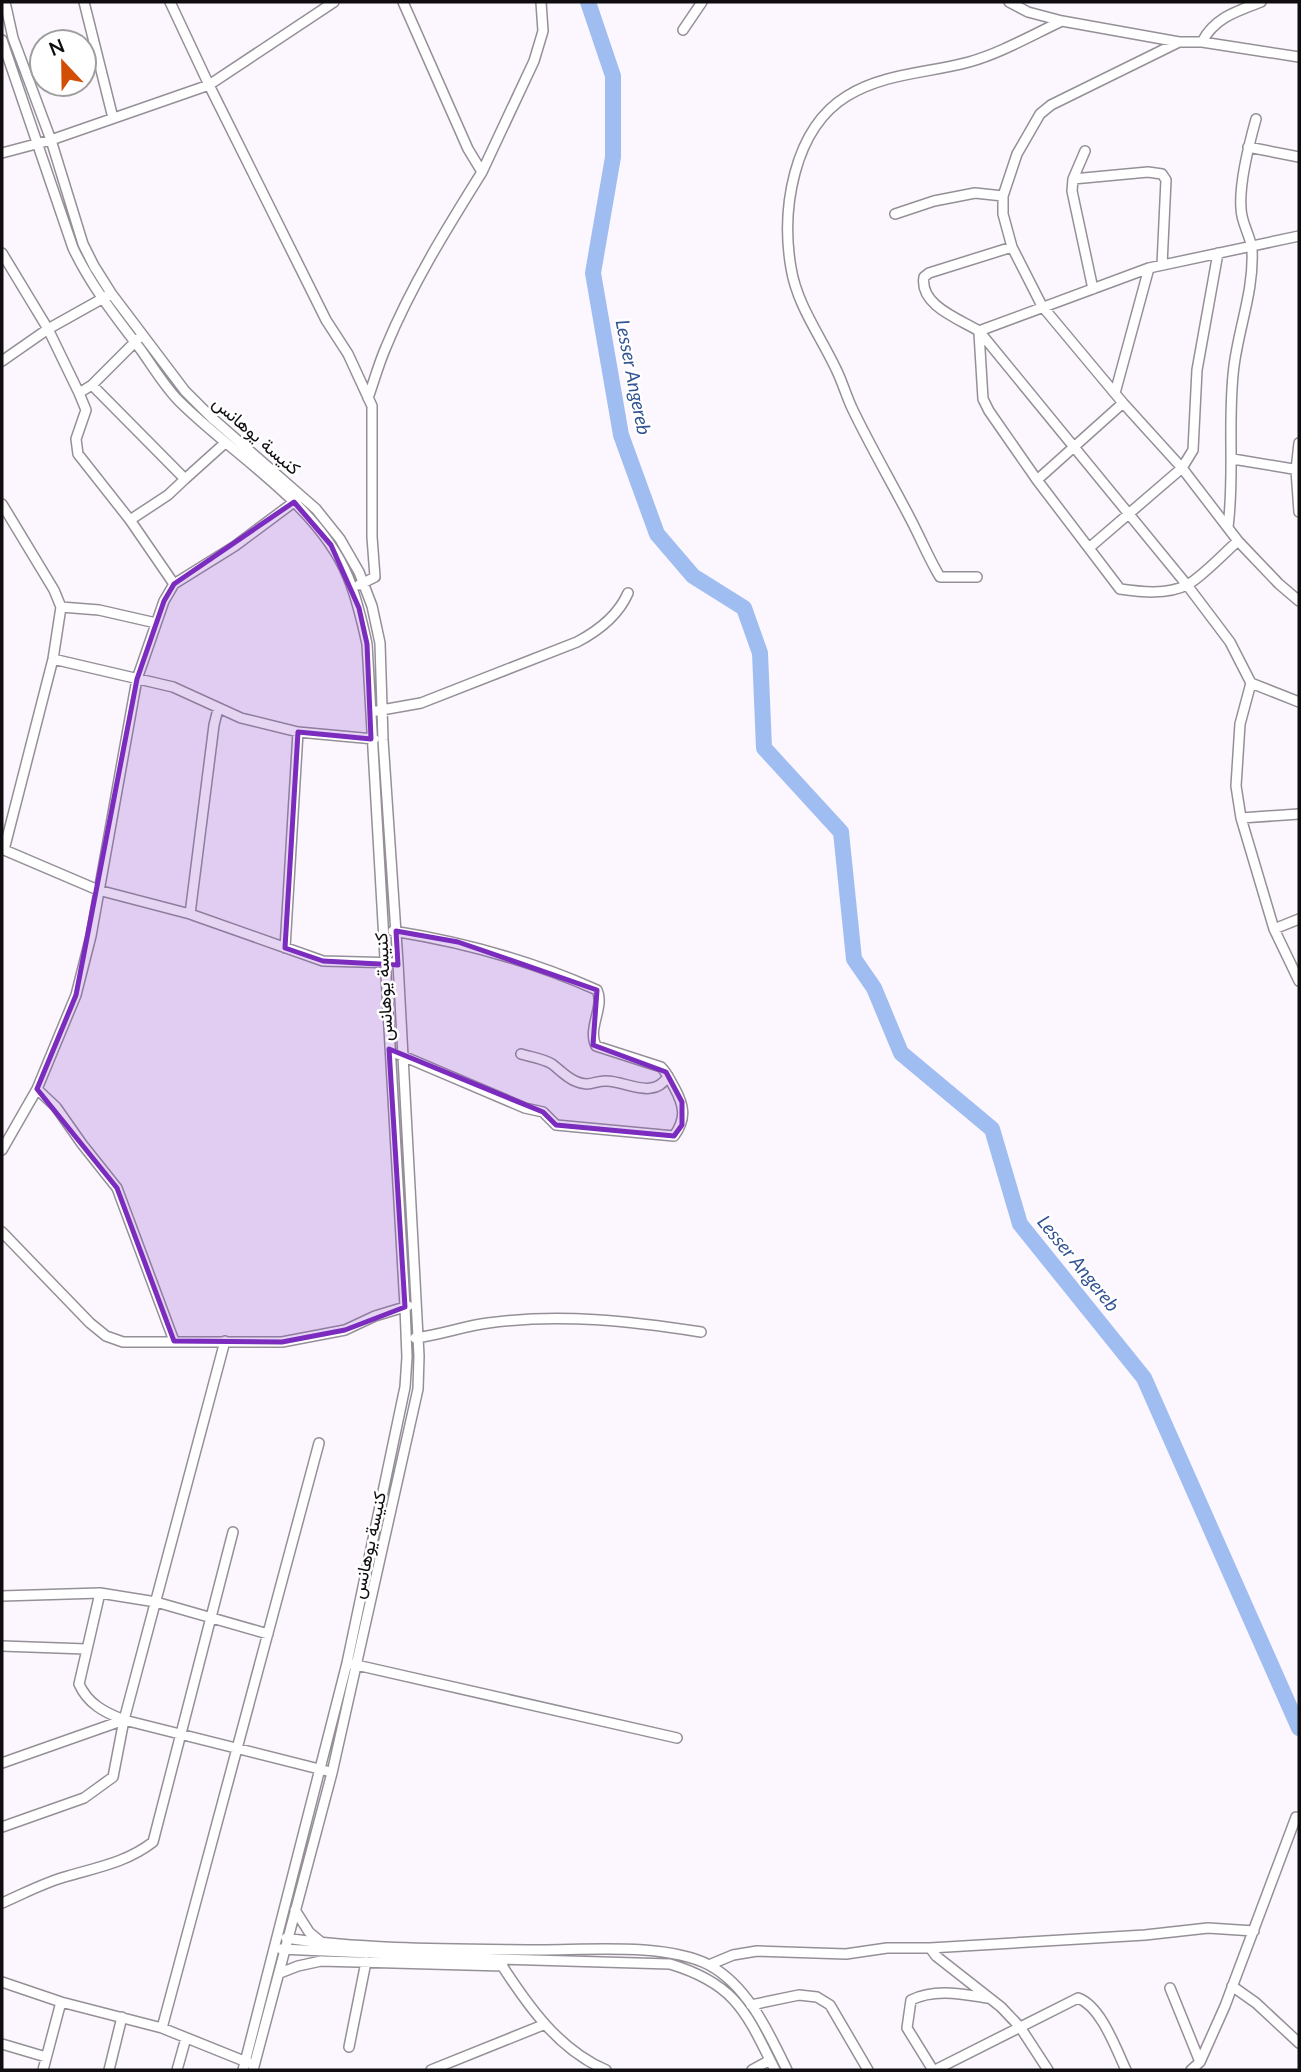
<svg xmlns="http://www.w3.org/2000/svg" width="1301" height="2072" font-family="Lato,Vazirmatn,sans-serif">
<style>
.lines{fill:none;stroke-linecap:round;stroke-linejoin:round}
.river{stroke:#a0bdf2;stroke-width:16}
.minor-casing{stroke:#959097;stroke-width:12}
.minor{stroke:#fff;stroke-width:9}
.marked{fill:#7b2cbf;fill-opacity:0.2;stroke:#7b2cbf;stroke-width:5;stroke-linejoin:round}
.labels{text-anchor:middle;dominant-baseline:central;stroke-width:5;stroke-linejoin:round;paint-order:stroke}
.street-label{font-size:18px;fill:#0f0d10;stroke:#fff}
.water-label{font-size:19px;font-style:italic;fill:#315393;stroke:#fff}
</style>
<rect width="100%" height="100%" fill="#fcf6ff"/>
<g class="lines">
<path class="river" d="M588 2 613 76V157L593 273 621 435 657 534 693 576 744 608 760 653 764 748 841 832 854 959 874 988 901 1053 992 1129 1020 1224 1144 1378 1299 1728"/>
<defs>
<path id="minor" d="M5 2 13 38 51 140 83 244 94 266 111 293 185 391 212 418 316 509 340 539 359 572 372 606 380 643 383 740 398 963 419 1356 418 1389 332 1773 253 2070
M84 2 113 118
M170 2 209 85 334 2
M1009 2 1028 12 1062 21 1179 42H1202L1299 57
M683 30 702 2
M2 40 73 248C91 286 116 317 141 350 153 367 165 387 179 401 234 456 318 504 348 577 357 599 362 621 367 644L405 1307 407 1357 405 1387 347 1663 243 2070
M1179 42 1051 105 1040 114 1017 154 1003 196V214L1012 247 1042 306 1123 403 1182 468 1238 541 1279 584 1299 601
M1202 42C1214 18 1237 11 1261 2
M1248 147 1299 157
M1085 151 1073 179 1072 191 1093 289
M2 153 51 140 209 85 326 320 348 354 372 406V537L375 577 359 585
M482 172 534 61 543 31 541 2
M1073 179 1148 172 1162 174 1166 180 1162 265
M895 214 934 201 975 193 1003 196
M1012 247 929 273 924 277C919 305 959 319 979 331L1187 585 1230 642 1251 683 1299 702
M2 253 48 329 79 393 86 410 76 439 78 454 130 520 174 584
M979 331 1149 268 1299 236
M979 333 983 399 989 411 1037 480 1120 589C1141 592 1167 595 1187 585 1202 577 1224 553 1238 541
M2 361 48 329 107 296
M92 385 185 479 168 495 130 520
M79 393 92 385 139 338
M1115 393 1149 268
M368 398C374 381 379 363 386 347 411 286 447 228 482 172L468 149 403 2
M1299 443 1296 470 1299 512
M1233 459 1299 470
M185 479 225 443
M1037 480 1123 403
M2 504 54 590 61 607 53 659 4 850
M1228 527C1235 473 1227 420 1234 366 1239 327 1254 290 1252 250 1251 236 1241 223 1241 208 1239 182 1249 144 1256 119
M1089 548 1182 468 1193 450 1197 370 1218 253
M977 577H940C929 559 921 539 911 520 892 483 870 446 852 408 846 395 842 381 836 369 820 335 797 305 791 268 781 210 793 129 847 96 884 73 929 73 969 62 1001 53 1032 35 1062 21
M61 607 99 610 156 623
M53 659 173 687 241 718 298 732 374 739
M1251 683 1240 724 1236 786 1241 818 1274 929 1299 981
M376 711 421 703 577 642C598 631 618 616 628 593
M1241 818 1299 814
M2 849 98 890 190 914 323 961 398 963
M190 914 214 725 218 709
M1274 929 1299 919
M393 931C463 942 532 961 597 990 605 1007 587 1028 596 1046L661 1067C667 1073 670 1080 674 1087 684 1105 687 1118 674 1136L556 1125 543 1112 525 1108 398 1054
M285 948 298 732
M521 1054C531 1057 544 1059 552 1064 560 1070 566 1077 575 1081 590 1088 595 1080 607 1081 628 1082 654 1100 668 1076
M37 1089 56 1107 82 1144 117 1188 174 1341
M2 1150 37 1089 76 995 91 936 137 679 164 601 174 584 235 546 298 499
M2 1232 90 1323 106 1336 123 1342H282L345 1330 375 1316 408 1306
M415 1338C440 1335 464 1326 488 1323 559 1313 631 1321 701 1332
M100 1593 79 1684C88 1704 104 1712 124 1720L327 1771
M2 1596 100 1593 156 1602 268 1634
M2 1646 86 1649
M352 1664 677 1738
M2 1763 124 1720
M2 1827 84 1798 113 1777 124 1720 225 1341
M2 1903C23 1894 45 1882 68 1876 99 1867 127 1862 153 1842L233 1532
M295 1910 309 1932 321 1942
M286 1938C367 1950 459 1949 541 1950 589 1950 666 1943 709 1965 748 1986 769 2033 787 2070
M930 1948 1145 1935 1208 1928 1254 1931
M281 1949 499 1959 670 1964C736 1984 746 2012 775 2070
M501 1964C528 2006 559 2050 606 2070
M709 1965 733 1955 757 1951 846 1954 887 1948H930L936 1956 1001 2007 1020 2027 1048 2070
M280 1973 298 1966 321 1961 503 1966
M2 1982 61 2002 162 2028 249 2063
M1232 1986 1256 2003 1299 2043
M1170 1988 1200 2062
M751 2005 799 1995 817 1997 830 2005 868 2070
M162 2028 319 1443
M2 2044 46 2057
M349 2047 366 1962
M43 2070 61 2002
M109 2070 122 2017
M177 2070 186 2038
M431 2070 543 2025
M752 2070 770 2060
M933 2070 907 2028 911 2000C935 1988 962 1994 987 1998
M935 2070 1078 1998C1101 2006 1116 2049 1126 2070
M1191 2070 1200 2062 1225 2006 1296 1817"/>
</defs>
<use href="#minor" class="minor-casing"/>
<use href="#minor" class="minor"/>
</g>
<path class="marked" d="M294 502 331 545 359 608 367 644 371 739 298 732 285 948 323 961 398 965 396 931 458 942 597 990 593 1045 666 1072 682 1102V1125L674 1136 556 1125 543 1112 389 1049 405 1307 345 1330 282 1342 174 1341 117 1188 37 1089 76 995 137 679 164 601 174 584Z"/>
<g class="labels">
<g class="street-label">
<text transform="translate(257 435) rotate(41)">كنيسة يوهانس</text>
<text transform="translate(383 987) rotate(-93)">كنيسة يوهانس</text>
<text transform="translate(368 1545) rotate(-78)">كنيسة يوهانس</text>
</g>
<g class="water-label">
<text transform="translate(634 377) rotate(79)">Lesser Angereb</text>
<text transform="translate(1079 1263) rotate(51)">Lesser Angereb</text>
</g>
</g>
<rect width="1301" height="2072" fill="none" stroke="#0f0d10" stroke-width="7"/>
<g transform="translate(63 63) rotate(338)"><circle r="33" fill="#ffffff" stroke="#9f9e9f" stroke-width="2"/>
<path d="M0-5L12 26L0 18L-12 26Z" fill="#d34e05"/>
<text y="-10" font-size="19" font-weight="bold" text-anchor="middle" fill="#0f0d10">N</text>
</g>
</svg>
